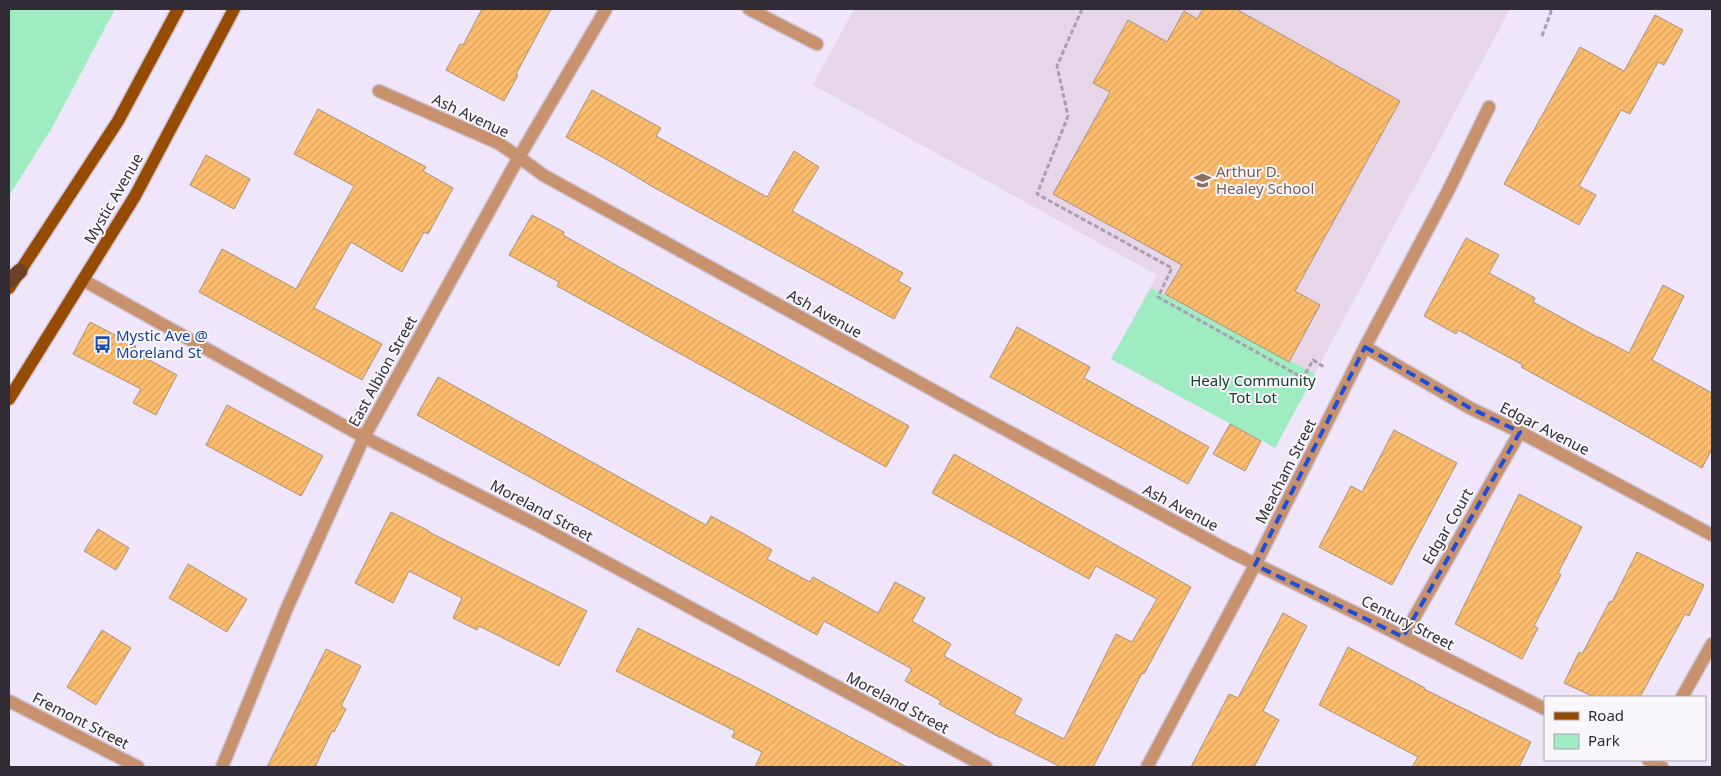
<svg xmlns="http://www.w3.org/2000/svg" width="1721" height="776" font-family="'Noto Sans',sans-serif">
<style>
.education{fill:#e7d6e8}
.green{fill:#9febc2}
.building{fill:url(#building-hatch);stroke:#a6937d}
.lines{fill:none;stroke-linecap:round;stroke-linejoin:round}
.minor-casing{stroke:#cdc4d7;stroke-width:15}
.major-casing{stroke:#cdc4d7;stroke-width:15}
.highway-casing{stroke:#cdc4d7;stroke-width:18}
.path{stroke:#a8a0b1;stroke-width:3;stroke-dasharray:5 2.5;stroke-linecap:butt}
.minor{stroke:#c8926e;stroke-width:12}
.major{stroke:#974b00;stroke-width:12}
.highway{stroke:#6c4124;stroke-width:15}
.marked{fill:none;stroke:#1d4ed8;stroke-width:4;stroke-dasharray:10 6;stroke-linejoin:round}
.labels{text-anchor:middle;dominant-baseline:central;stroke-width:4;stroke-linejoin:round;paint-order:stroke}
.street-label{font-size:15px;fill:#302b35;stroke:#f9f6fc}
.education-label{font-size:15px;fill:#785e54;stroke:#f9f6fc;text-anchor:start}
.transit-label{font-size:15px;fill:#164399;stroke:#f9f6fc;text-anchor:start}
.park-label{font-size:15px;fill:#13402b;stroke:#f9f6fc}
</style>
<defs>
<pattern id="building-hatch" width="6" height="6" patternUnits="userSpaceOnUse" patternTransform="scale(1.25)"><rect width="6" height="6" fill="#febd6d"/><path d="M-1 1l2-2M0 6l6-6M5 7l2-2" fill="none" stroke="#daa35f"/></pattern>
</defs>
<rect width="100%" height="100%" fill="#efe6fb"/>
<path class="education" d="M854 9H1510L1275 448 1111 359 1157 275 813 85Z"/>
<path class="green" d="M9 9H115L53 126 9 196Z
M1151 288 1315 374 1275 448 1111 359Z"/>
<path class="building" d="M482 9H551L516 74 518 75 504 101 446 70 460 44 463 45Z
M1203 9H1236L1400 101 1295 291 1320 305 1289 362 1165 294 1182 265 1053 194 1110 92 1093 83 1128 20 1167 42 1184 11 1197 19Z
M1655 15 1683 30 1664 65 1658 62 1630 114 1621 110 1579 186 1596 195 1579 225 1504 184 1580 47 1624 71Z
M592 90 661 128 656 136 767 197 794 151 819 167 792 211 903 273 898 281 911 288 894 319 653 187 620 167 566 137Z
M318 109 426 167 423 171 453 188 428 234 424 232 402 272 351 242 314 308 382 344 362 380 199 292 222 249 296 289 354 186 294 154Z
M206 155 250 179 234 209 190 185Z
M532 215 564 232 563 235 621 268 909 426 886 467 557 286 559 282 509 255Z
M1466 238 1499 255 1489 273 1535 298 1533 302 1599 338V337L1629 353 1663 285 1684 296 1652 360 1712 393V449L1702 468 1605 413 1521 367 1523 365 1458 330 1456 334 1424 316Z
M90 322 136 346 133 351 177 375 156 415 133 403 141 389 73 354Z
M1017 327 1090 367 1084 378 1209 447 1188 484 990 377Z
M438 377 706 525 711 516 746 535 772 550 767 559 810 582 813 577 878 613 895 582 925 598 912 621 951 644 944 656 1022 699 1014 714 1064 739 1116 634 1132 642 1157 599 1096 566 1089 579 932 493 954 454 1191 587 1144 674 1142 673 1093 767H1061L1001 737V738L939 704 941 701 905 681 912 669 824 621 817 635 417 415Z
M227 405 323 456 301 496 206 445Z
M1230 424 1261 441 1245 471 1213 454Z
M1394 430 1457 463 1392 585 1319 547 1351 486 1362 492Z
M1519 494 1582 527 1558 573 1561 575 1534 626 1538 628 1522 659 1455 624Z
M391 512 429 531V532L587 611 559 666 479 626 477 630 453 618 462 598 409 571 393 603 355 583Z
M98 529 129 548 116 570 84 551Z
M1637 552 1704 585 1689 616 1685 614 1640 697H1594L1564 683 1579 652 1582 654 1610 601 1612 602Z
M188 564 247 599 227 632 169 598Z
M1283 613 1307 626 1263 711 1279 720 1254 767H1191L1229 694 1238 698Z
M638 628 746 682 907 767H755L762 752 732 737 735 731 616 671Z
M102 630 131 648 96 705 67 687Z
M1348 647 1425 688 1424 689 1531 742 1519 767H1412L1418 757 1319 705Z
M326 649 361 666 341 706 346 709 334 732 332 731 315 767H267Z"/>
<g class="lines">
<defs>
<path id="minor" d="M749 9 817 44
M379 91 498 143 519 157 543 175 960 405 1231 552 1370 620 1545 709
M83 280 364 437 539 526 986 767
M1365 347 1470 408 1520 432 1712 535
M1403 637 1520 432
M1682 697 1712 644
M9 701 138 767
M1648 760 1662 767
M222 767 287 608 364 437 519 157 606 9
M1147 767 1255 565 1365 347 1448 191 1489 107"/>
<path id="major" d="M9 288 118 121 178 9
M9 399 135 196 234 9"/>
<path id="highway" d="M9 281 20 271"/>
</defs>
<use href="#minor" class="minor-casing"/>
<use href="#major" class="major-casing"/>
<use href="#highway" class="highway-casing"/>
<path class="path" d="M1082 9 1057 66 1068 116 1037 194 1172 268 1158 297 1303 378 1313 360 1324 367
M1542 36 1551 12 1550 9"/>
<use href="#minor" class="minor"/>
<use href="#major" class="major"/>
<use href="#highway" class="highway"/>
</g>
<path class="marked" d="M1365 347 1470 408 1520 432 1403 637 1255 565Z"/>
<defs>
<symbol id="school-bare" viewBox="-9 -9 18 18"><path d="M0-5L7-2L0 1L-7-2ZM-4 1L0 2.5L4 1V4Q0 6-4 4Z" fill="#8d6e63" stroke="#f9f6fc" stroke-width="2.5" paint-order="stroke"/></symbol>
<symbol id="bus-bare" viewBox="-9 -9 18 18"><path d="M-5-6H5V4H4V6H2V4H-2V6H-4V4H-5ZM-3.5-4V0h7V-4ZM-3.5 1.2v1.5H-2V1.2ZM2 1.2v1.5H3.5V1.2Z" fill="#1a4fb4" stroke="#f9f6fc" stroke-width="2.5" paint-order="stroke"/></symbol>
</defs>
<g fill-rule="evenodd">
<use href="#school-bare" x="1190" y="168" width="25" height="25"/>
<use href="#bus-bare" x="90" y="332" width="25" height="25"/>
</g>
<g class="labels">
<g class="street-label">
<text transform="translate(471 115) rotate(25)">Ash Avenue</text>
<text transform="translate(113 198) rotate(-60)">Mystic Avenue</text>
<text transform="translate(825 313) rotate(29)">Ash Avenue</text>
<text transform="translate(382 371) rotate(-61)">East Albion Street</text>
<text transform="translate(1545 428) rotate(27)">Edgar Avenue</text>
<text transform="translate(1285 471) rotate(-63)">Meacham Street</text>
<text transform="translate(1181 507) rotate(28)">Ash Avenue</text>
<text transform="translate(542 510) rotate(28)">Moreland Street</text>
<text transform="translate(1447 526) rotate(-60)">Edgar Court</text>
<text transform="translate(1408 622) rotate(27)">Century Street</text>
<text transform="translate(898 702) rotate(28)">Moreland Street</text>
<text transform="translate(81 720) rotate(27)">Fremont Street</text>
</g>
<g class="education-label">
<text x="1216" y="171">Arthur D.<tspan x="1216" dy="17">Healey School</tspan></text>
</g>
<g class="transit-label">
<text x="116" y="335">Mystic Ave @<tspan x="116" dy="17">Moreland St</tspan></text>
</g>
<g class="park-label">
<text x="1253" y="380">Healy Community<tspan x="1253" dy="17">Tot Lot</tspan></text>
</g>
</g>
<rect width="1721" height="776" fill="none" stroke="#302b35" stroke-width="20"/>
<rect x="1544" y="696" width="162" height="65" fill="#f9f6fc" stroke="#a9a5ac"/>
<rect x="1554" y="712" width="25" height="8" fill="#974b00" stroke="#a9a5ac"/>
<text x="1588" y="721" font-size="15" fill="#302b35">Road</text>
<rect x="1554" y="734" width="25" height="15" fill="#9febc2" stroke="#a9a5ac"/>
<text x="1588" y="746" font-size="15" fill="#302b35">Park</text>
</svg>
